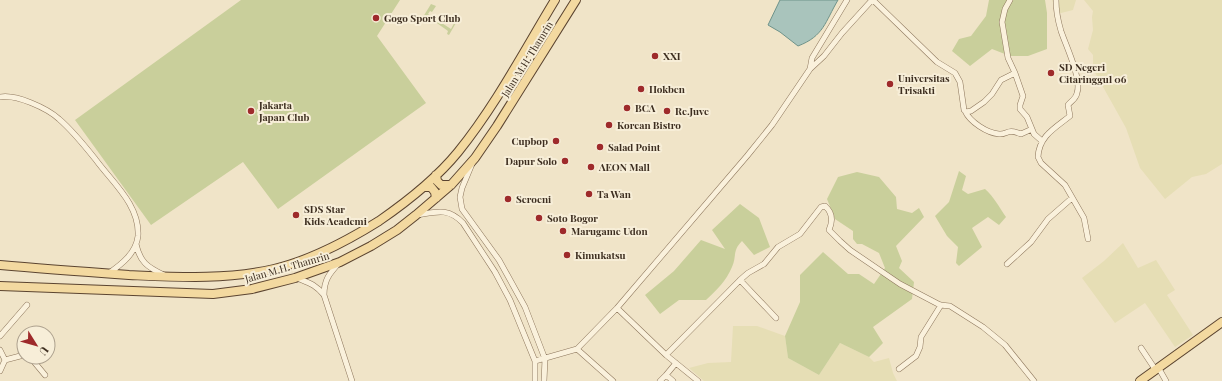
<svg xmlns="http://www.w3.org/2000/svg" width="1222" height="381" font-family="'Playfair Display',serif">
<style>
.farmland{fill:#e6deb5}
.green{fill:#c9cf9b}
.water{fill:#a9c4bc;stroke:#6f938a}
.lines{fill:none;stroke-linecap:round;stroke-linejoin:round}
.minor-casing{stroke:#8d765c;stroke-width:6}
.primary-casing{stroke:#5b4430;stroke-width:10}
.minor{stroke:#faf1dc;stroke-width:5}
.primary{stroke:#f3d9a0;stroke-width:8}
.poi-dot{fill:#9e2a2b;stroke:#f7eed8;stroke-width:1.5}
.labels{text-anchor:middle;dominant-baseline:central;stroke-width:4;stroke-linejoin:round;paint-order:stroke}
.poi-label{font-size:10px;font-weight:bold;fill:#3d2e20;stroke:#f7eed8;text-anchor:start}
.street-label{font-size:10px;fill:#3d2e20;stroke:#f7eed8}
</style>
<rect width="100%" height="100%" fill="#f0e4c8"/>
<path class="farmland" d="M1052 0H1076L1073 10 1057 14Z
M1084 0H1222V164L1206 174 1192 177 1165 199 1140 168 1126 128 1093 69V55L1088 49 1093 30 1092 17 1093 11Z
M1123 243 1138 268 1156 260 1175 290 1167 295 1193 335 1175 347 1145 303 1115 323 1082 278 1104 261Z
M733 326H757L785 336 788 358 819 375 840 343 869 357 874 362 889 358 893 373 897 381H704L689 368 708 363 731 362Z"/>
<path class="green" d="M241 0H400L377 36 426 103 278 209 243 162 151 225 75 120Z
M989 0H1045L1047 13V49L1028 56H1010L992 49 970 66 952 51 959 39 971 36 986 16Z
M431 4 436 6 432 12 430 11 428 14 451 29 458 16H460L449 35 447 34 448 31 434 21 428 22 423 19V17Z
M959 171 966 176 962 190 968 194 985 189C994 197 999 207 1006 217L999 225 988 217 972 228 982 247 959 266 956 263 958 247 947 236 935 216 949 202Z
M857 172 879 177 896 197 897 209 912 213 919 208 924 217 896 246 902 261 899 268 914 282 912 299 873 327 883 343 869 357 840 343 819 375 788 358 785 336 800 302V275L823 252 848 274H859L874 284 885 268 879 253 862 244H857L853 239V231L835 219 827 199 838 177Z
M740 204 759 218 770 247 754 255 742 241C732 251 737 256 732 267 726 281 717 290 706 300H679L660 314 645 295 674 271 701 240 725 249 712 230Z"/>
<path class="water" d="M780 0H838C825 22 824 36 798 46L780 32 768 25Z"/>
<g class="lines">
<defs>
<path id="minor" d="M873 0 937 62 955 73 960 82 964 110 966 112 971 111 984 102 992 94 1001 80 1015 73
M1010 0 1005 9 1002 22 1008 58 1015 73 1023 96 1020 105V109L1027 117 1034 134 1042 141
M1056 0C1056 10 1058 21 1061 31 1066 46 1082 79 1077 93 1076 99 1071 101 1068 105L1070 116C1055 128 1039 136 1038 157L1041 163 1065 185 1084 218 1088 239
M810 69 812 58 847 0
M0 97C16 94 47 108 59 119 73 131 84 145 96 160 112 182 140 205 138 236 136 253 122 264 109 273
M965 111C970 122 987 133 999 134 1008 135 1006 128 1021 134L1032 129
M472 164 462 188 460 197 462 209 499 260 525 307 545 359 544 381
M417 215C436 212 448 207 463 223L495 272 510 300 535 361V381
M136 244C140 262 147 267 164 275
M339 263C329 274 324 280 324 295L352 381
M1007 264 1031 242 1048 219 1072 198
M297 278C309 283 315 284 324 295
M740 280 776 318
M617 308 666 355 698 381
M0 336 27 305
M1141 348 1155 369
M577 349 613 381
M0 350 5 360 0 371
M666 355 740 280 748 273 764 264 778 247 800 234 821 207 825 206C833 213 833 221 829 230L840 241 850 250 900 284 940 305 950 306 983 327 1005 345 1034 381
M30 357 45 375
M5 360 24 355
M535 361 577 349 617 308 747 156 772 125 810 69 824 56 842 33 872 0
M1158 367 1166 381
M899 369 916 356 920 347 921 337 941 305
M666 375 676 363
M660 381 666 375 673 381"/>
<path id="primary" d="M436 175 437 181 441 185H451
M424 187H431L435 192 436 198
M0 265C43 269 86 272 129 275 177 277 227 280 274 269 312 260 347 241 379 221 408 201 436 179 458 152 496 105 524 51 555 0
M0 286 213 294 252 289 295 278 340 262 371 246 397 230 416 215 451 185 475 158 497 126 576 0
M1140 381 1222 322"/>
</defs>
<use href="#minor" class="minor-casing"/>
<use href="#primary" class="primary-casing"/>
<use href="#minor" class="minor"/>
<use href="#primary" class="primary"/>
</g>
<g class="poi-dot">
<circle cx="376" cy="18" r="4"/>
<circle cx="655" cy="56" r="4"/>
<circle cx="1051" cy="73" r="4"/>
<circle cx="890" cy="84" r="4"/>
<circle cx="641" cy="89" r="4"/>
<circle cx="627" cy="108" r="4"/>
<circle cx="251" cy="111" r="4"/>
<circle cx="667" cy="111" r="4"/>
<circle cx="609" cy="125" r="4"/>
<circle cx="556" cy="141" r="4"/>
<circle cx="600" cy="147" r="4"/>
<circle cx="565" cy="161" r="4"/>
<circle cx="591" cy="167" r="4"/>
<circle cx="589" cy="194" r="4"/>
<circle cx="508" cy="199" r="4"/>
<circle cx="296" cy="215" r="4"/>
<circle cx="539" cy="218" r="4"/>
<circle cx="563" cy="231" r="4"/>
<circle cx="567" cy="255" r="4"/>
</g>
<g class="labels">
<g class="poi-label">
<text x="384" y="18">Gogo Sport Club</text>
<text x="663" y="56">XXI</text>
<text x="1059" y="67">SD Negeri<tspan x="1059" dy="12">Citaringgul 06</tspan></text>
<text x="898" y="78">Universitas<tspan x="898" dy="12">Trisakti</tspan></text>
<text x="649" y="89">Hokben</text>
<text x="259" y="105">Jakarta<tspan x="259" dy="12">Japan Club</tspan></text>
<text x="635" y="108">BCA</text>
<text x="675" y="111">Re.Juve</text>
<text x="617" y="125">Korean Bistro</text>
<text x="548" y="141" text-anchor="end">Cupbop</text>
<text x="608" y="147">Salad Point</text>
<text x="557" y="161" text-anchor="end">Dapur Solo</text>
<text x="599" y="167">AEON Mall</text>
<text x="597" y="194">Ta Wan</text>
<text x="516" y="199">Seroeni</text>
<text x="304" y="209">SDS Star<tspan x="304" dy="12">Kids Academi</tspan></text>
<text x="547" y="218">Soto Bogor</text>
<text x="571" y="231">Marugame Udon</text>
<text x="575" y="255">Kimukatsu</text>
</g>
<g class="street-label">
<text transform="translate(527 59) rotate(-58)">Jalan M.H. Thamrin</text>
<text transform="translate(287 267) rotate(-16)">Jalan M.H. Thamrin</text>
</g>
</g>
<g transform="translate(36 345) rotate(127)"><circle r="19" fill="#f7eed8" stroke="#ada18e"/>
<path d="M0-3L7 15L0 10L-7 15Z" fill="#9e2a2b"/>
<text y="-6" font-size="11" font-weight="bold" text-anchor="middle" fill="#3d2e20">U</text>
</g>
</svg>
